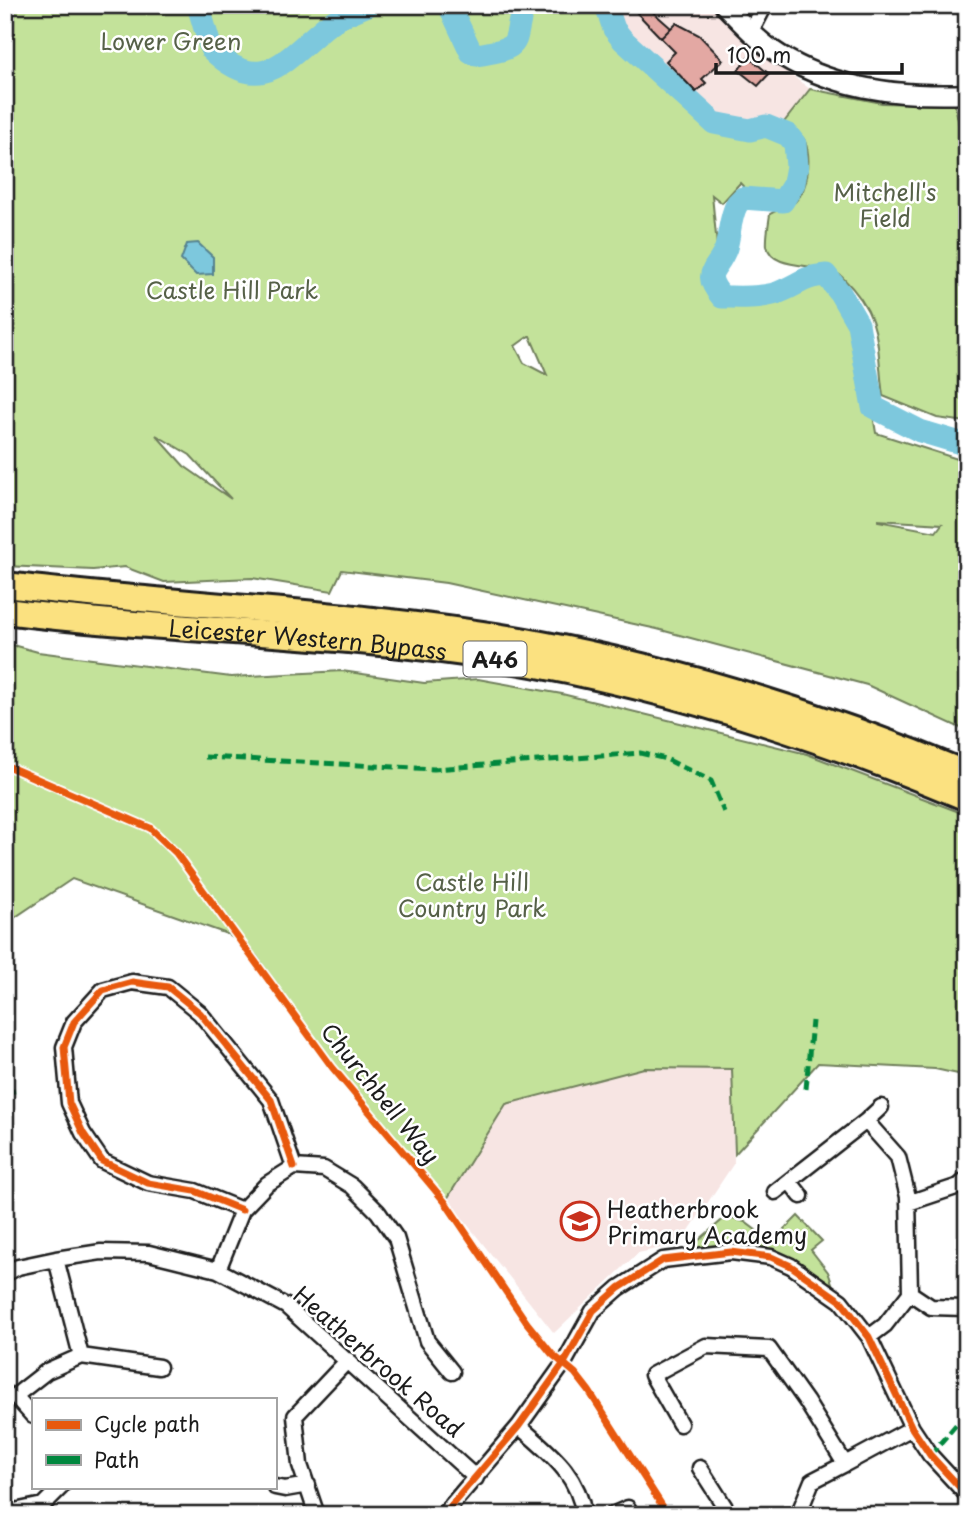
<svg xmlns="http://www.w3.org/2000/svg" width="972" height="1520" font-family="'Playpen Sans',sans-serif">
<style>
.built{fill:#f7e5e3}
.green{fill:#c3e29a;stroke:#707f5b;stroke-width:2;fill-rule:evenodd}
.water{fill:#7dc8dd;stroke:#568390;stroke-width:2}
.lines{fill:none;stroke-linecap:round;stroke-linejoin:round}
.river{stroke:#7dc8dd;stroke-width:23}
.building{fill:#e3a8a3;stroke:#1c1c1c;stroke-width:2}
.minor-casing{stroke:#1c1c1c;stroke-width:19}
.tertiary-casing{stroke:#1c1c1c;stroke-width:23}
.trunk-casing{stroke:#1c1c1c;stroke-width:30}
.minor{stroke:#fff;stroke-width:14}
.tertiary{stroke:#fff;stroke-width:18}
.trunk{stroke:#fbe180;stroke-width:24}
.quiet{stroke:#00873e;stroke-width:5;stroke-dasharray:10 5;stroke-linecap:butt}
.cycleway-casing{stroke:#fff;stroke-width:11}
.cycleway{stroke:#e8590c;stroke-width:7}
.labels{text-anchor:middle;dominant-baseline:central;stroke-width:5;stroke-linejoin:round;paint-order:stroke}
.shield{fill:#fff;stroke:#606060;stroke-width:2}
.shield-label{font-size:21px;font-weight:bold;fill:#1c1c1c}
.park-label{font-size:23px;fill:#566148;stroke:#fff}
.street-label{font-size:23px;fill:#1c1c1c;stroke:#fff}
.poi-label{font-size:23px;fill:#1c1c1c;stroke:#fff;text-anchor:start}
</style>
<rect width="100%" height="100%" fill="#fff"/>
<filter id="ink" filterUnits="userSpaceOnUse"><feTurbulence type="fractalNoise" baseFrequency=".0143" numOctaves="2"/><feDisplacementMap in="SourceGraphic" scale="14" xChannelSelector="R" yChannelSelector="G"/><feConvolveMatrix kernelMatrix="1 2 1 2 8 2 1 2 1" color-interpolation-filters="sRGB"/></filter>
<g filter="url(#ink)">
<path class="built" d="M612 5H710L750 44 810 89 781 126 766 121 733 124 705 106 621 27Z
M635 1068 732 1069 734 1163 680 1244 638 1253 554 1333 447 1199 506 1104 545 1094 588 1077Z"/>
<path class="green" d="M5 5H368C353 11 337 17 324 28 287 60 268 90 217 55L211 61 245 80 268 78 310 49 335 25 372 5H524L517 42 495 52 520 51 532 5H599L605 12 613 38 651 65 688 102 725 127 775 128 795 144V183L783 201 754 198 740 183 722 203 712 195 722 297 826 275 858 324 876 433 967 462V731L867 685 657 629 446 583 342 570 332 591 252 578 164 582 125 567 93 570 5 566ZM529 336H530L547 375 524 363 515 346ZM156 435 190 455 231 499 184 466ZM878 521V520L942 524 936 532Z
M810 89 882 103 955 105 960 130 967 131V422L937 418 883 396C876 345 884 318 842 277 825 260 772 273 767 246 766 236 769 223 770 214 777 210 789 207 795 202 809 189 812 156 804 139 799 131 789 129 781 126Z
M5 643 38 652 231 677 342 671 424 683 478 679 562 694 807 754 967 815V1076L935 1069 818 1063 735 1154 732 1069 644 1068 506 1104 447 1199 334 1066 256 955 227 934 72 879 5 924Z
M727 1216 745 1222 772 1242 798 1216 822 1241 811 1250 828 1272 837 1297 771 1257 677 1259Z"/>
<path class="water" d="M198 243 213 257V274L196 275 181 260 187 244Z"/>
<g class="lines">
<path class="river" d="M198 5 211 49C261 98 285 60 325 27 338 17 353 11 368 5
M449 5 471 52 476 55C527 47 511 45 524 5
M606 5 614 29 623 40 714 123 750 130 766 126 788 135 795 144 797 166 794 183 783 201 743 198 737 204C730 217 730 233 726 248 718 271 700 271 722 297 742 297 766 299 784 290 802 282 804 277 826 275L840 293 858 324 873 407 920 431 967 445"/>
</g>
<path class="building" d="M645 5 671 28 661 38 637 13Z
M676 23 699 35 723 60 702 79 706 83 696 92 666 61 675 52 661 38Z
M749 57 769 74 758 86 738 70Z"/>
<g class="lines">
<defs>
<path id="minor" d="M751 32 765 5
M866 1121 881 1107
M790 1182 801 1196
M775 1192 866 1121 898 1157 908 1197 910 1293 885 1325 869 1337
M908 1203 959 1186 967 1179
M242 1210 195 1191 148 1183 102 1161 83 1133 69 1103 64 1047 74 1022 103 990 132 982 168 987 200 1013 271 1100 294 1167
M218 1270 242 1210 267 1184 294 1167 324 1169 352 1186 378 1212 396 1238 427 1341 452 1372
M5 1274 18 1267 56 1259 101 1252 149 1253 218 1270 286 1306 476 1478
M910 1293 931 1307 964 1308 967 1305
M81 1356 159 1367
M33 1416 15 1396 47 1371 81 1356 56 1259
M680 1424 652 1375 706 1346 769 1349 806 1401 845 1464 912 1428
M519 1426C549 1453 578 1473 584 1515
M700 1468 730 1515
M275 1487 285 1489 308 1485
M5 1513 43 1505 61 1487
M317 1515 300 1465 295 1416 348 1360
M443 1515 519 1426 564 1363 593 1311 619 1288 663 1260 731 1252 771 1257 791 1266 841 1301 869 1337 912 1428 930 1455 967 1495
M612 1515 628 1508
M798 1515 812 1481 845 1464"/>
<path id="tertiary" d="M724 5C739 20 754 37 771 49 828 89 899 97 967 94"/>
<g id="trunk">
<path d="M5 585C179 606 354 611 526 641 678 669 825 715 967 774"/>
<path id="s1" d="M5 611C145 629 287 631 427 648 612 670 796 726 967 798"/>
</g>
</defs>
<use href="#minor" class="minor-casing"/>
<use href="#tertiary" class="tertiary-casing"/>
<use href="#trunk" class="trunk-casing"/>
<use href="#minor" class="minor"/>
<use href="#tertiary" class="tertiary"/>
<use href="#trunk" class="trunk"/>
<path class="quiet" d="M963 113 967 130
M205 757 434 769 640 753 666 759 711 781 724 812
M806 1089 812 1021
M5 1093 19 1090
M930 1455 967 1412"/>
<defs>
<path id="cycleway" d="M5 765 150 828 176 853 332 1067 445 1202 527 1323 552 1354 575 1373 589 1391 668 1515
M242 1210 195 1191 148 1183 102 1161 83 1133 69 1103 64 1047 74 1022 103 990 132 982 168 987 200 1013 271 1100 294 1167
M443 1515 519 1426 564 1363 593 1311 619 1288 663 1260 731 1252 771 1257 791 1266 841 1301 869 1337 912 1428 930 1455 967 1495"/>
</defs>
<use href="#cycleway" class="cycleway-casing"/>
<use href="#cycleway" class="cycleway"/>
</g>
</g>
<defs>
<symbol id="school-ring" viewBox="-11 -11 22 22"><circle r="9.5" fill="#fff" stroke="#c8321e" stroke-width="1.5"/><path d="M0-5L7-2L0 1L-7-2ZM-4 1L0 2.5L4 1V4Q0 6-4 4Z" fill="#c8321e"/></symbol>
</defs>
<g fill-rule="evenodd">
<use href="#school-ring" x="558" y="1199" width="44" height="44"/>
</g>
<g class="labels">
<rect class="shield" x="463.5" y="641.5" width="63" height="35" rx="5"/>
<g class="shield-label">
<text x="495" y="659">A46</text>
</g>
<g class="park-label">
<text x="171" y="40">Lower Green</text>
<text x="885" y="191">Mitchell's<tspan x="885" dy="26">Field</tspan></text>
<text x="232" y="289">Castle Hill Park</text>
<text x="472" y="881">Castle Hill<tspan x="472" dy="26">Country Park</tspan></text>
</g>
<g class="street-label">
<text stroke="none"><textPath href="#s1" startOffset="304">Leicester Western Bypass</textPath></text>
<text transform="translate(381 1093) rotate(51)">Churchbell Way</text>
<text transform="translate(379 1361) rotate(41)">Heatherbrook Road</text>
</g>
<g class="poi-label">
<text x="607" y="1208">Heatherbrook<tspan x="607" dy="26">Primary Academy</tspan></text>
</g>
</g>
<rect width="972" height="1520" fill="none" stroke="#fff" stroke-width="28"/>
<rect x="14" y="14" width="944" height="1492" fill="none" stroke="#1c1c1c" stroke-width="2.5" filter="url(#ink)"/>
<rect x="32" y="1398" width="245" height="91" fill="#ffffff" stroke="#a4a4a4" stroke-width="2"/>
<rect x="46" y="1420" width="35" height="10" fill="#e8590c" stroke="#a4a4a4" stroke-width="2"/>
<text x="94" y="1432" font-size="21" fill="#1c1c1c">Cycle path</text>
<rect x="46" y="1455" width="35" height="10" fill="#00873e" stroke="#a4a4a4" stroke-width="2"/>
<text x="94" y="1468" font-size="21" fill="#1c1c1c">Path</text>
<path d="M716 63v10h186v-10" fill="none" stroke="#1c1c1c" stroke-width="3.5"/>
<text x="727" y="63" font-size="21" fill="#1c1c1c" stroke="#ffffff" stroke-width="5" paint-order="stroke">100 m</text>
</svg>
